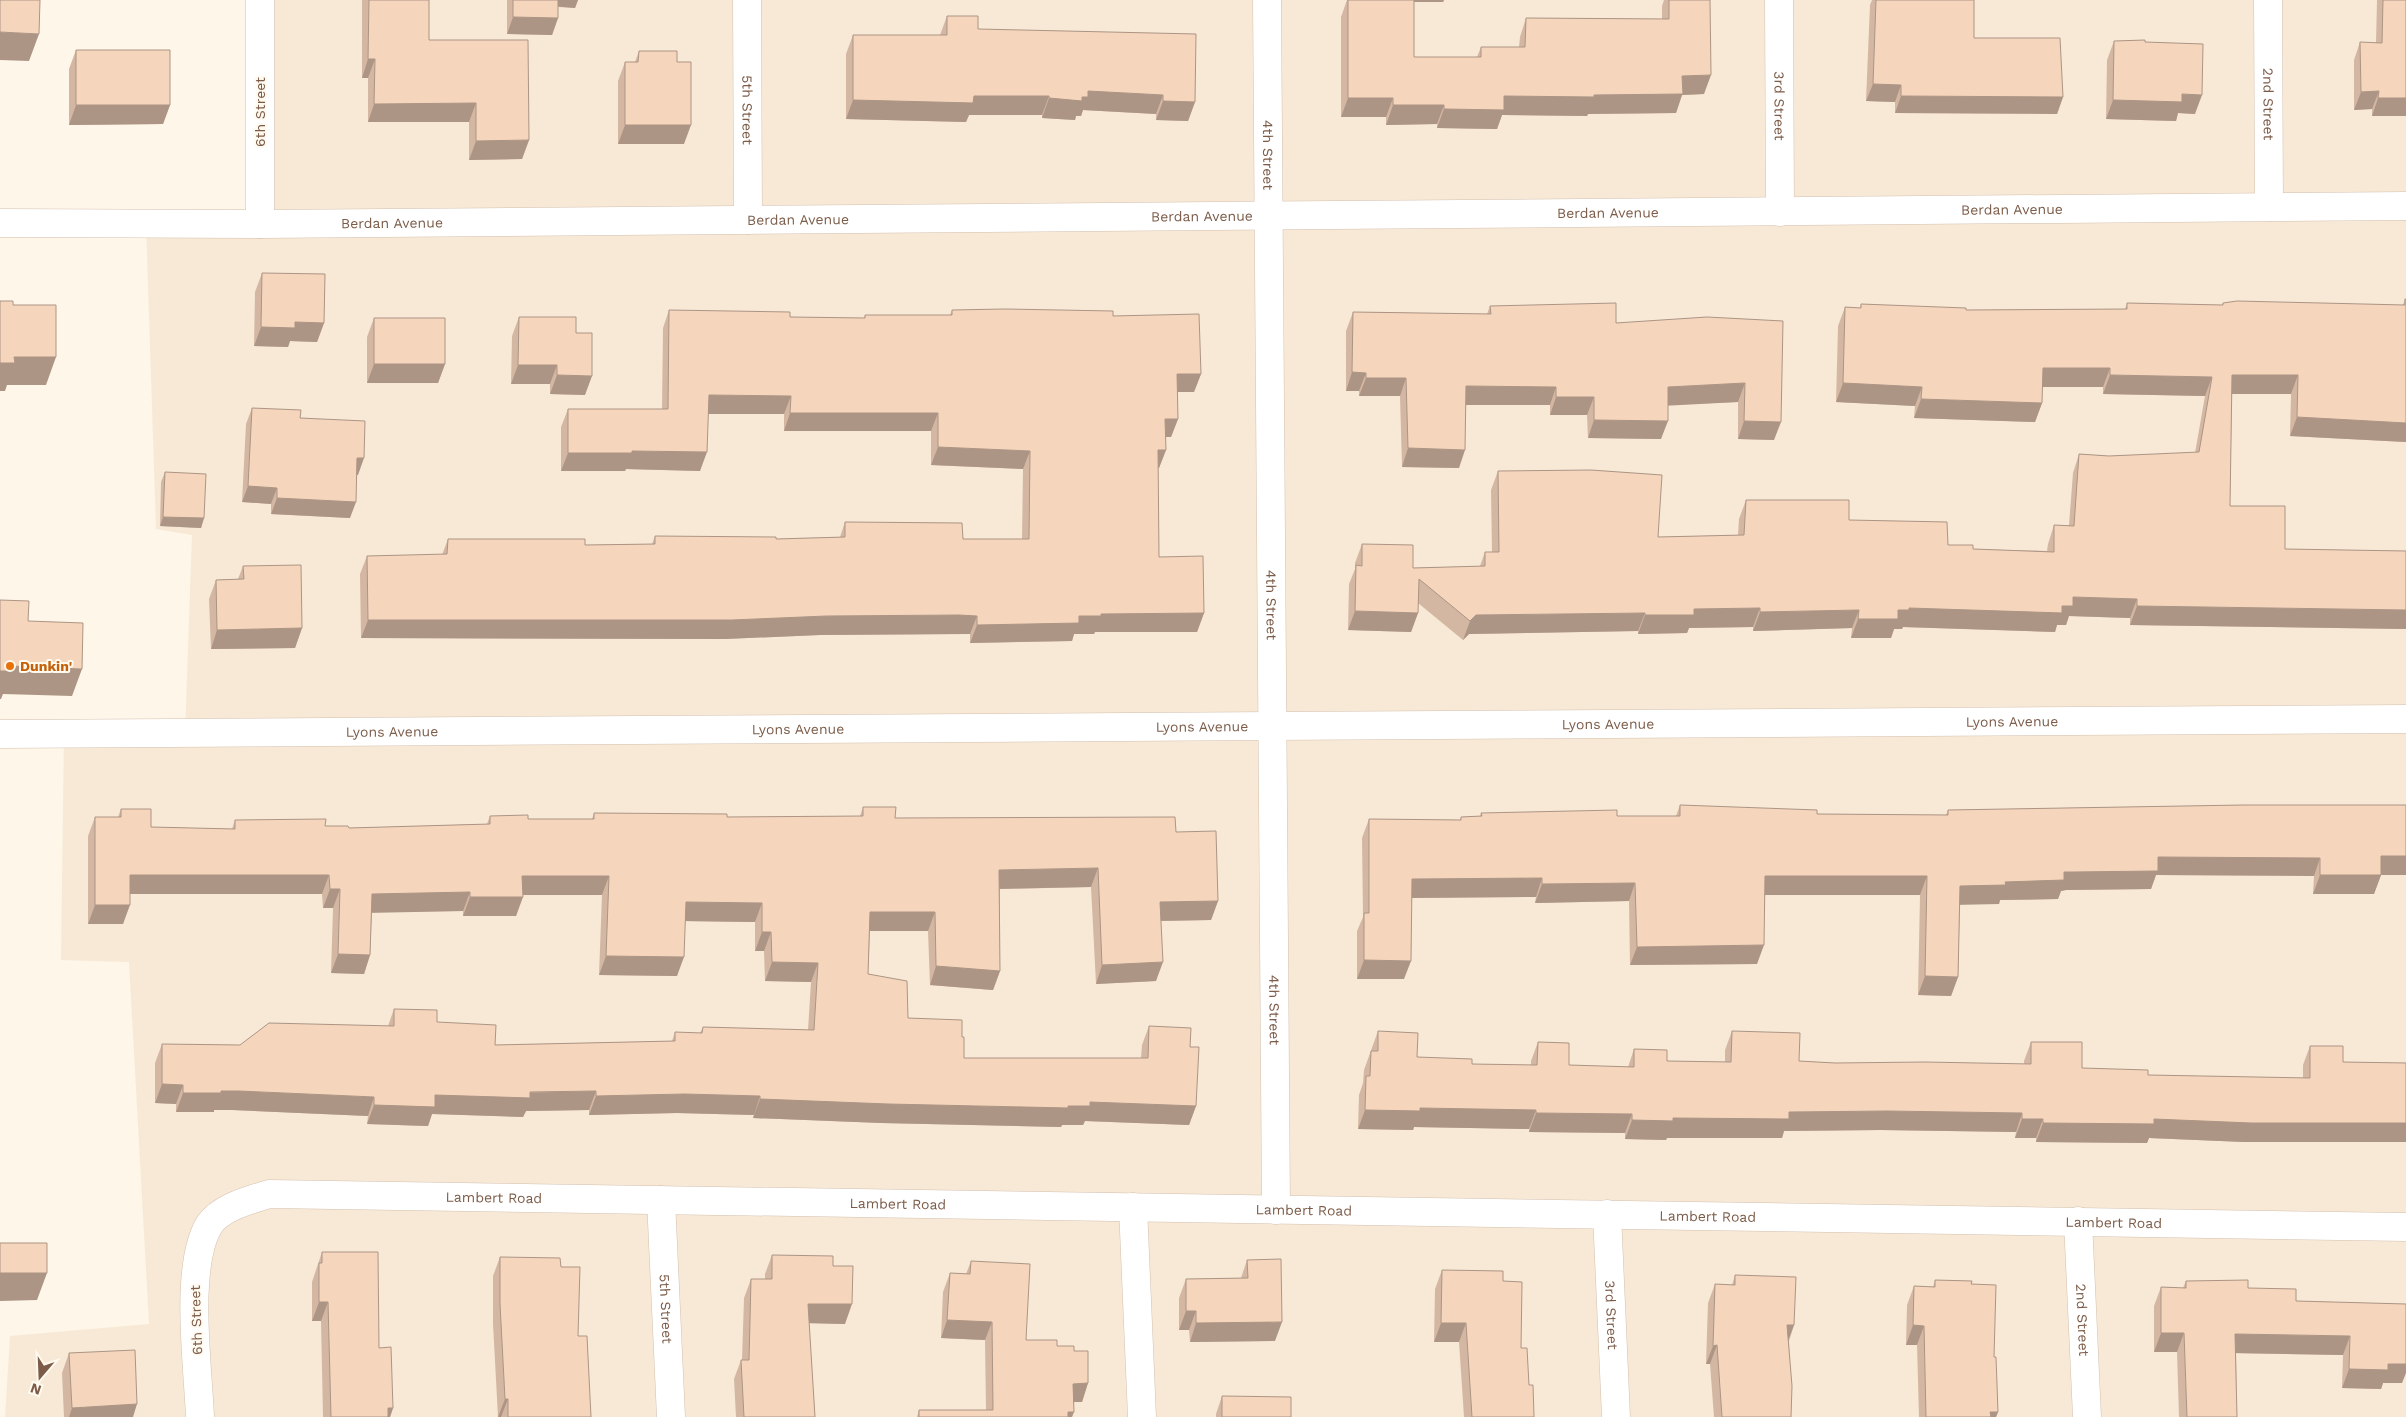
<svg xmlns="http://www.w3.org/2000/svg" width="2406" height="1417" font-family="'Work Sans',sans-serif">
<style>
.residential{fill:#f7e9d6}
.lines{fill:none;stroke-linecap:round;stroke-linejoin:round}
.minor-casing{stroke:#d4c0af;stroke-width:29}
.minor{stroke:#fff;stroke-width:28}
.wall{fill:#d4b7a3}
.shaded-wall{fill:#ac9584}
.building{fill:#f6d5bd;stroke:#ac9584}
.food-dot{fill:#e8710a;stroke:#fffaf0;stroke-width:2}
.labels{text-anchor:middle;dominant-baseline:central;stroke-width:4;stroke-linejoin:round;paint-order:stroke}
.street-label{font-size:14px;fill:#7c5c49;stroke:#fffaf0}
.food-label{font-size:14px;font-weight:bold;fill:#c56008;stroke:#fffaf0;text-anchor:start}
</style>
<rect width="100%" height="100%" fill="#fef6e8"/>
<path class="residential" d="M260 0H2406V1417H5L10 1336 149 1324 129 962 61 960 64 734H185L192 535 156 529 146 224H260Z"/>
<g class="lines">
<defs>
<g id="minor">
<path id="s1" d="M747 0 748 220"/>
<path id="s2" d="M1267 0 1276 1210"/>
<path id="s3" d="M1779 0 1780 212"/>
<path id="s4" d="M2268 0 2269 207"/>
<path id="s5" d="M0 223 260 224 2406 206"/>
<path d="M260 224V0"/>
<path id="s6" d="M0 734 2406 719"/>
<path id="s7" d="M661 1200 671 1417"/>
<path d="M1133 1207 1142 1417"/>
<path id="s8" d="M1607 1214 1616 1417"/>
<path id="s9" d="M2078 1221 2087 1417"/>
<path id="s10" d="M200 1417C198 1367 184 1267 209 1225 221 1207 250 1200 269 1194L2406 1227"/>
</g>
</defs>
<use href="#minor" class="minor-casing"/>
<use href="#minor" class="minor"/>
</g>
<path class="wall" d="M362 0H429V40L529 140 522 159 469 160V122H368V78H362Z
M507 0H578L575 8 558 7V18L552 35 507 34Z
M1347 0H1444L1443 2H1414V57H1477L1481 47H1519L1520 37 1526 18 1662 19V6L1664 0H1710L1704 94 1682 95 1676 113 1588 114 1587 116 1502 115 1497 129 1437 128V124L1386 125V117H1341V17Z
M1872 0H1974V38L2063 97 2057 114 1895 113V102L1866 101 1870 5Z
M2377 0H2406V116H2372V109L2354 110V60L2360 42 2376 43Z
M947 16 978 29 1195 102 1188 121 1156 120V114L1083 110 1081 116H1076L1075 120 1042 118V115H969L966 122 846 119V54L853 35H940Z
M2114 41 2145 42 2195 114 2178 113 2176 121 2106 119 2107 60Z
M76 50 170 105 163 124 69 125V69Z
M639 51 677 62 684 144H618V81L625 62H635Z
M262 273 324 323 317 342 290 341 288 347 254 346 255 292Z
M2405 299H2406V442L2290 436 2291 394H2232L2230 506 2285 549 2406 551V629L2130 625V618L2069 616 2066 625H2057L2055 632 1903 627 1902 629H1894L1891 638H1851L1852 628 1753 631V627L1689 628 1687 633 1638 634V631L1469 634 1463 640 1418 603V613L1411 632 1348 630 1349 584 1355 569V563L1362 544 1413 568 1480 566 1485 552H1492L1491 490 1498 471 1658 537 1738 535 1739 519 1746 500 1849 520 1948 545 1973 549 2047 551 2048 544 2054 525H2069L2073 473 2079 454 2109 456 2195 453 2205 396 2103 394V387H2042V403L2035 422 1914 418 1915 406 1836 402 1838 326 1845 307 1860 308 1861 304 1966 310 2125 309 2127 303 2222 305 2223 303 2403 305Z
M1490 306 1616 323 1783 321 1774 440 1738 439V402L1668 405 1661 439 1588 438 1587 415H1550V405H1466L1459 468 1402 467 1400 396H1359V391H1346V331L1353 312 1487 314Z
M669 310 790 317 864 318 865 315H950L952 310 1113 316 1201 374 1194 392H1178V419L1171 437H1165L1166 450 1159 468H1158L1159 557 1204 613 1197 632H1095L1094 634H1074L1072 641 970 643V634H952L820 635 725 639 361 638 360 574 367 556 442 555 448 539 585 545 652 544 655 536 776 539 840 537 845 522 963 539H1022L1023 469 931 465V431H784V414H708L700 471 626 469 625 471H561V427L568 409H662L663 328Z
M519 317 576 333 585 395 550 394V384H511L512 336Z
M374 318 445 364 438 383H367V337Z
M252 408 300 418 358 475 357 474 350 518 271 514V504L242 502 246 424Z
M165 472 204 518 201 528 160 526 161 482Z
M243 566 302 628 295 648 211 649 209 599 216 580 238 579Z
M1680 805 1817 814 1946 815 1948 810 2243 805 2381 875 2374 894H2313L2314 876 2156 875 2151 889 2066 890 2061 891 2058 899 2000 900 1999 904H1960L1958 977 1951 996 1918 995 1920 895H1765L1757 964 1630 965 1629 901 1535 903 1536 897 1412 898 1404 979H1357V931L1363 917 1362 838 1369 819 1460 820 1461 817 1480 816 1481 813 1617 816H1676Z
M863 807 895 818 1176 832 1218 901 1211 920 1161 921 1156 981 1096 984 1091 887 1000 889V971L993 990 930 985 928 931H870L868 974 908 1018 962 1037 964 1058H1141L1142 1045 1149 1026 1190 1047 1196 1106 1189 1125 1085 1121 1083 1125H1062L1061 1127 881 1123 753 1118 754 1115 677 1113 589 1115V1110L526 1111 523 1117 432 1114 428 1126 367 1124 368 1116 232 1110H214V1112H176V1104L155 1103V1063L162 1044 240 1045 388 1026 394 1009 437 1022 495 1045 672 1041 675 1032 700 1033 703 1027 808 1030 811 982 765 981 764 951H755V922L685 921 677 976 599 975 602 895H523L516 916H463V911L372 912 370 955 364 974 331 973 333 908H323L322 894H130L123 924H88V836L95 817H118L121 809 151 827 232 829 235 820 349 828 487 824 490 816 528 819H592L594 813 727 817 860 816Z
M1378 1031 1417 1057 1472 1064 1531 1065V1061L1538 1042 1569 1065 1628 1067 1634 1049 1667 1061 1725 1062V1050L1732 1031 1799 1061 1835 1063 2024 1064V1061L2031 1042 2082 1068 2148 1075 2303 1078V1065L2310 1046 2343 1062 2406 1063V1142H2244L2149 1138 2147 1143 2036 1142V1138H2015L2016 1132 1881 1130 1784 1131 1782 1138H1667L1666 1140 1625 1139V1133L1529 1132V1129L1414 1127 1413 1130 1358 1129 1359 1095 1363 1083 1364 1070Z
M322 1252 379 1348 393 1408 390 1417H323L321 1321H312V1282Z
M772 1255 833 1266 845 1324 809 1323 815 1417H736L734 1379 741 1360H742L744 1298 751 1279H765V1274Z
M500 1257 561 1267 578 1336 591 1417H498L493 1324V1276Z
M1247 1260 1275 1341 1190 1342 1189 1330H1179V1298L1186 1279 1241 1278Z
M971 1261 1026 1340 1057 1346 1074 1351 1088 1383 1082 1402H1074L1072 1417H917L919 1410H986L985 1340 941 1338 943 1292 950 1273 966 1274Z
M1442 1270 1503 1281 1521 1348 1529 1385 1534 1417H1464L1459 1342H1434L1435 1289Z
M1735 1275 1794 1325 1789 1341 1791 1417H1714L1710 1364H1706L1708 1303 1715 1284 1732 1285Z
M1935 1280 1971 1284 1994 1357 1998 1412 1996 1417H1919L1917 1345H1906L1907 1305 1914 1286 1933 1287Z
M2186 1281 2248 1288 2296 1301 2406 1304 2402 1383H2383L2381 1389 2342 1388 2343 1355 2236 1353 2237 1417H2179L2177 1352H2154V1306L2161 1287 2183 1288Z
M69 1353 133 1417H64L62 1373Z
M1222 1396 1291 1417H1216V1414Z"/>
<path class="shaded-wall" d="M554 0H578L575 8 552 6Z
M1392 0H1444L1443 2H1392Z
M513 17 558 18 552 35 507 34Z
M0 32 39 34 29 61 0 60Z
M368 59H375L368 78H362Z
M1711 75 1704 94 1682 95 1676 113 1588 114 1587 116 1502 115 1497 129 1437 128 1444 109 1504 96 1594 95 1682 76Z
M1873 84 1901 85 1895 102 1866 101Z
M1088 91 1163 95 1156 114 1083 110 1081 116H1076L1075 120 1042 118 1049 98 1082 97Z
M2379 91 2372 109 2354 110 2361 92Z
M2182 94 2202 95 2195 114 2178 113 2176 121 2106 119 2113 100Z
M974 96H1049L1042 115H969L966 122 846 119 853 100Z
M1901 96 2063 97 2057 114 1895 113Z
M1348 98H1393L1386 117H1341Z
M2378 98H2406V116H2372Z
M1163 101 1195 102 1188 121 1156 120Z
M476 103 469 122H368L374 104Z
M76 105H170L163 124 69 125Z
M1393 105H1444L1437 124 1386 125Z
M625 125H691L684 144H618Z
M529 140 522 159 469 160 476 141Z
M295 322 324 323 317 342 290 341 288 347 254 346 261 327Z
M14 357H56L46 385H7L5 391H0V363Z
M374 364H445L438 383H367Z
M518 365H557L550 384H511Z
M2043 368H2110L2103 387H2036Z
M1352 372 1366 373 1359 391H1346Z
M1177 374H1201L1194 392H1171Z
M557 375 592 376 585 395 550 394Z
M2110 375 2212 377 2205 396 2103 394Z
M2232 375H2298L2291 394H2225Z
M1366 378H1406L1400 396H1359Z
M1745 383 1738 402 1661 406 1668 387Z
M1843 383 1922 387 1915 406 1836 402Z
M1466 386 1556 387 1550 405H1460Z
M709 395 791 396 784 414H702Z
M1556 397H1594L1587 415H1550Z
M1921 399 2042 403 2035 422 1914 418Z
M790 413H938L931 431H784Z
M2297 417 2406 423V442L2290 436Z
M1165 419H1178L1171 437H1158Z
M1594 420 1668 421 1661 439 1588 438Z
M1744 421 1781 422 1774 440 1738 439Z
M938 447 1030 451 1023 469 931 465Z
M1408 448 1465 450 1459 468 1402 467Z
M1158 450H1166L1159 468H1151Z
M632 451 707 452 700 471 626 469 625 471H561L568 453Z
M357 458H364L358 475 351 474Z
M248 486 277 488 271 504 242 502Z
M277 498 356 502 350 518 271 514Z
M163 517 204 518 201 528 160 526Z
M2073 597 2137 599 2130 618 2069 616 2066 625H2057L2055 632 1903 627 1902 629H1894L1891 638H1851L1858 619 1898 610 1909 608 2062 606Z
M2137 606 2406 610V629L2130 625Z
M1760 608 1753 627 1689 628 1687 633 1638 634 1645 615 1694 609Z
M1859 610 1852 628 1753 631 1760 612Z
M1355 611 1418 613 1411 632 1348 630Z
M1204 613 1197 632H1095L1094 634H1074L1072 641 970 643 977 625 1101 614Z
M1645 613 1638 631 1469 634 1463 640 1470 621 1476 615Z
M959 615 977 616 970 634 820 635 725 639 361 638 368 620Z
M302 628 295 648 211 649 217 630Z
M11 666 82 669 72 696 3 694 1 699H0V671Z
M2381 856H2406V875H2374Z
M2158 857 2320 858 2314 876 2156 875 2151 889 2066 890 2061 891 2058 899 2000 900 1999 904 1953 905 1960 886 2005 882Z
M1098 868 1091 887 993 889 999 870Z
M130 875H329L322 894H123Z
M2320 875H2381L2374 894H2313Z
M522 876H609L602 895H515Z
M1765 876H1927L1920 895H1758Z
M1542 878 1536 897 1405 898 1412 879Z
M1635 883 1629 901 1535 903 1542 884Z
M330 889H340L333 908H323Z
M470 892 463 911 365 913 372 894Z
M470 897H523L516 916H463Z
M1218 901 1211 920 1153 921 1160 902Z
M686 902 762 903 755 922 679 921Z
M95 905H130L123 924H88Z
M870 912H935L928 931H864Z
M762 932H771L764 951H755Z
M1764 945 1757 964 1630 965 1637 947Z
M338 954 370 955 364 974 331 973Z
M606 956 684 957 677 976 599 975Z
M1364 960 1411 961 1404 979H1357Z
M772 962 818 963 811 982 765 981Z
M1163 962 1156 981 1096 984 1102 965Z
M936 966 1000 971 993 990 930 985Z
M1925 976 1958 977 1951 996 1918 995Z
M162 1084 183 1085 176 1104 155 1103Z
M221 1091H239L374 1097 368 1116 232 1110H214V1112H176L183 1093Z
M596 1091 589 1110 526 1111 523 1117 432 1114 428 1126 367 1124 374 1105 435 1095Z
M684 1094 760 1096 754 1115 677 1113 589 1115 596 1096Z
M760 1099 1068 1106 1090 1102 1196 1106 1189 1125 1085 1121 1083 1125H1062L1061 1127 881 1123 753 1118Z
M1420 1108 1536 1110 1529 1129 1414 1127 1413 1130 1358 1129 1365 1110Z
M1887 1111 2022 1113 2016 1132 1881 1130 1784 1131 1782 1138H1667L1666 1140 1625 1139 1632 1120 1789 1112Z
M1536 1113 1632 1114 1625 1133 1529 1132Z
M2022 1119H2043L2036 1138H2015Z
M2154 1119 2406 1123V1142H2244L2149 1138 2147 1143 2036 1142 2043 1123Z
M0 1273H47L37 1300 0 1301Z
M319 1302H328L321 1321H312Z
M808 1304H852L845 1324 801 1323Z
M1186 1311H1196L1189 1330H1179Z
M947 1320 992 1322 985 1340 941 1338Z
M1282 1322 1275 1341 1190 1342 1196 1323Z
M1441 1323H1466L1459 1342H1434Z
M1787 1325H1794L1787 1344Z
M1913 1325 1924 1326 1917 1345H1906Z
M2161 1333H2184L2177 1352H2154Z
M2235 1334 2350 1336 2343 1355 2228 1353Z
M1717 1345 1710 1364H1706L1713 1346Z
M2406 1362V1373L2402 1383H2383L2381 1389 2342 1388 2349 1369Z
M1088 1383 1082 1402H1067L1073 1384Z
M505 1399H508L501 1417H498Z
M137 1404 133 1417H69L72 1408Z
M388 1408H393L390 1417H385Z
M1068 1412H1074L1072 1417H1066Z
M1990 1412H1998L1996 1417H1989Z"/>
<path class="building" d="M0 0H40L39 34 0 32Z
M369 0H429V40H528L529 140 476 141V103L374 104 375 59H368Z
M513 0H558V18L513 17Z
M1348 0H1414V57H1481V47H1525L1526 18 1669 19V0H1710L1711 75 1682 76 1683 94 1594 95V97L1504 96V110L1444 109V105H1393V98H1348Z
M1876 0H1974V38H2060L2063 97 1901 96V85L1873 84Z
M2383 0H2406V98H2378L2379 91 2361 92 2360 42 2382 43Z
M947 16H978V29L1196 34 1195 102 1163 101V95L1088 91V97H1082V101L1049 98V96H974L973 103 853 100V35H947Z
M2145 40V42L2203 44 2202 95 2182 94V102L2113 100 2114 41Z
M76 50H170V105H76Z
M639 51H677V62H691V125H625V62H638Z
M262 273 325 274 324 323 295 322V328L261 327Z
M2405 299H2406V423L2297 417 2298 375H2232L2230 506H2285V549L2406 551V610L2137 606V599L2073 597V606H2062V613L1909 608V610H1898V619H1858L1859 610 1760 612V608L1694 609V615H1645V613L1476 615 1470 621 1419 579 1418 613 1355 611 1356 565 1362 566V544L1413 545V568L1485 566V552H1499L1498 471 1591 470 1662 475 1658 537 1744 535 1746 500H1849V520L1947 522 1948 545H1973V549L2054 552V525L2074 526 2079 454 2109 456 2199 452 2212 377 2110 375V368H2043L2042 403 1921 399 1922 387 1843 383 1845 307 1861 308V304L1966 308V310L2127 309V303L2223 305V303L2237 301 2405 305Z
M0 301H13V305H56V357H14L15 363H0Z
M1616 303V323L1707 317 1783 321 1781 422 1744 421 1745 383 1668 387V421L1594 420V397H1556V387L1466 386 1465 450 1408 448 1406 378H1366V373L1352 372 1353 312 1491 314 1490 306Z
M1005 309 1113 311V316L1199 314 1201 374H1177L1178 419H1165L1166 450H1158L1159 557 1203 556 1204 613 1101 614V616H1079V623L977 625V616L959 615 826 616 732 620H368L367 556 447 554 448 539H585V545L655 544V536L776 537V539L845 537V522L962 523 963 539H1029L1030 451 938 447V413H790L791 396 709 395 707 452 632 451V453H568V409H668L669 310 790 312V317L865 318V315H952V310Z
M519 317H576V333H592V376L557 375V365H518Z
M374 318H445V364H374Z
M252 408 301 410 300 418 365 421 364 458H357L356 502 277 498V488L248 486Z
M165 472 206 474 204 518 163 517Z
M301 565 302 628 217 630 216 580 244 579 243 566Z
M0 600 29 601 28 621 83 623 82 669 11 666V671H0Z
M1680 805 1817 810V814L1948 815V810L2243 805H2406V856H2381V875H2320V858L2158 857V871L2073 872H2064V880L2005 882 2006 885 1960 886 1958 977 1925 976 1927 876H1765L1764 945 1637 947 1635 883 1542 884V878L1412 879 1411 961 1364 960V913H1369V819L1461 820V817L1482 816 1481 813 1617 810V816H1680Z
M863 807H896L895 818 1175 817 1176 832 1216 831 1218 901 1160 902 1163 962 1102 965 1098 868 999 870 1000 971 936 966 935 912H870L868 974 907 981 908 1018 962 1020V1037H964V1058H1148L1149 1026 1191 1028 1190 1047H1199L1196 1106 1090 1102V1106H1068V1108L888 1104 760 1099V1096L684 1094 596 1096V1091L530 1092V1098L435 1095V1107L374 1105V1097L239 1091H221V1093H183V1085L162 1084V1044L240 1045 269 1023 394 1026V1009L437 1010V1022L496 1025 495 1045 675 1041V1032L702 1033 703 1027 814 1030 818 963 772 962 771 932H762V903L686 902 684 957 606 956 609 876H522L523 897H470V892L372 894 370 955 338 954 340 889H330L329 875H130V905H95V817H121V809H151V827L235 829V820L326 819 325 826H348L349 828 490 824V816L528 815V819H594V813L727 814V817L863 816Z
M1378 1031 1418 1033 1417 1057 1472 1059V1064L1537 1065 1538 1042 1569 1043V1065L1634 1067V1049L1667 1050V1061L1731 1062 1732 1031 1800 1033 1799 1061 1835 1063 1925 1062 2031 1064V1042H2082V1068L2148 1070V1075L2310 1078V1046H2343V1062L2406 1063V1123H2251L2154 1119V1124L2043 1123V1119H2022V1113L1887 1111 1789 1112V1119L1673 1118V1121L1632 1120V1114L1536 1113V1110L1420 1108V1111L1365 1110 1366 1076H1370L1371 1051H1378Z
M0 1243H47V1273H0Z
M322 1252H378L379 1348 391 1347 393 1408H388V1417H331L328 1302H319V1263H322Z
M772 1255 833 1256V1266H853L852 1304H808L815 1417H744L741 1360H749L751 1279H772Z
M500 1257 560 1258 561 1267H580L578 1336H587L591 1417H508V1399H505L500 1304Z
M1281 1259 1282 1322 1196 1323V1311H1186V1279L1248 1278 1247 1260Z
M971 1261 1030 1264 1026 1340H1057V1346H1074V1351H1088V1383L1073 1384 1074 1412H1068V1417H919V1410H993L992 1322 947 1320 950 1273 970 1274Z
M1442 1270 1503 1271V1281L1522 1282 1521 1348H1527L1529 1385H1533L1534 1417H1472L1466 1323H1441Z
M1735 1275 1796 1277 1794 1325H1787L1792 1386 1791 1417H1722L1717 1345 1713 1346 1715 1284 1735 1285Z
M1935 1280 1972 1281 1971 1284 1996 1285 1994 1357H1996L1998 1412H1990L1991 1417H1926L1924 1326 1913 1325 1914 1286 1935 1287Z
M2248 1280V1288L2296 1289V1301L2406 1304V1364H2388V1370L2349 1369 2350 1336 2235 1334 2237 1417H2187L2184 1333H2161V1287L2186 1288V1281Z
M135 1350 137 1404 72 1408 69 1353Z
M1222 1396 1291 1397V1417H1222Z"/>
<circle class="food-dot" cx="10" cy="666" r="5"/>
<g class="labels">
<g class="street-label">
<text stroke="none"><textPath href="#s4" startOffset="104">2nd Street</textPath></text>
<text stroke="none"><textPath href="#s3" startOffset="106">3rd Street</textPath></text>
<text stroke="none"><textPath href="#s1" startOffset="110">5th Street</textPath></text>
<text transform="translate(260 112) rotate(-90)">6th Street</text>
<text stroke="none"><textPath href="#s2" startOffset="155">4th Street</textPath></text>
<text stroke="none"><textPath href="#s5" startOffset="2012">Berdan Avenue</textPath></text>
<text stroke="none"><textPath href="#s5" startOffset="1608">Berdan Avenue</textPath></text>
<text stroke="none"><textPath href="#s5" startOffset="1202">Berdan Avenue</textPath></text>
<text stroke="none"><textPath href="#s5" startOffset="798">Berdan Avenue</textPath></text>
<text stroke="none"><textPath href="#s5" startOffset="392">Berdan Avenue</textPath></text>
<text stroke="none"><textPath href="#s2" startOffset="605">4th Street</textPath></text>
<text stroke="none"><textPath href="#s6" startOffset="2012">Lyons Avenue</textPath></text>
<text stroke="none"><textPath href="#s6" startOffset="1608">Lyons Avenue</textPath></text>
<text stroke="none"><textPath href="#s6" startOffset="1202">Lyons Avenue</textPath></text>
<text stroke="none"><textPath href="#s6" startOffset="798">Lyons Avenue</textPath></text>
<text stroke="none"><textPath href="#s6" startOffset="392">Lyons Avenue</textPath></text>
<text stroke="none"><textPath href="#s2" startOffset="1010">4th Street</textPath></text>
<text stroke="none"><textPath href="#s10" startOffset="488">Lambert Road</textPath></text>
<text stroke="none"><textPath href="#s10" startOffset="892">Lambert Road</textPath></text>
<text stroke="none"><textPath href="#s10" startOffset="1298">Lambert Road</textPath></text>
<text stroke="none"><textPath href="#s10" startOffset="1702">Lambert Road</textPath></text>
<text stroke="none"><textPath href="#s10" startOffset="2108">Lambert Road</textPath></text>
<text stroke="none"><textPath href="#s7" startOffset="109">5th Street</textPath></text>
<text stroke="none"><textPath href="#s8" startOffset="101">3rd Street</textPath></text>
<text stroke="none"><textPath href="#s9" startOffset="99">2nd Street</textPath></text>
<text transform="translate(196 1320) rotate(-92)">6th Street</text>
</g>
<g class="food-label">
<text x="20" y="666">Dunkin'</text>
</g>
</g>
<g transform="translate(40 1377) rotate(199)" stroke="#fffaf0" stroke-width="4" paint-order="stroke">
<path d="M0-4L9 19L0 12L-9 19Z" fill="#7c5c49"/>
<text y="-8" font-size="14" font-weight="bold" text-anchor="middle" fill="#7c5c49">N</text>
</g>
</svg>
